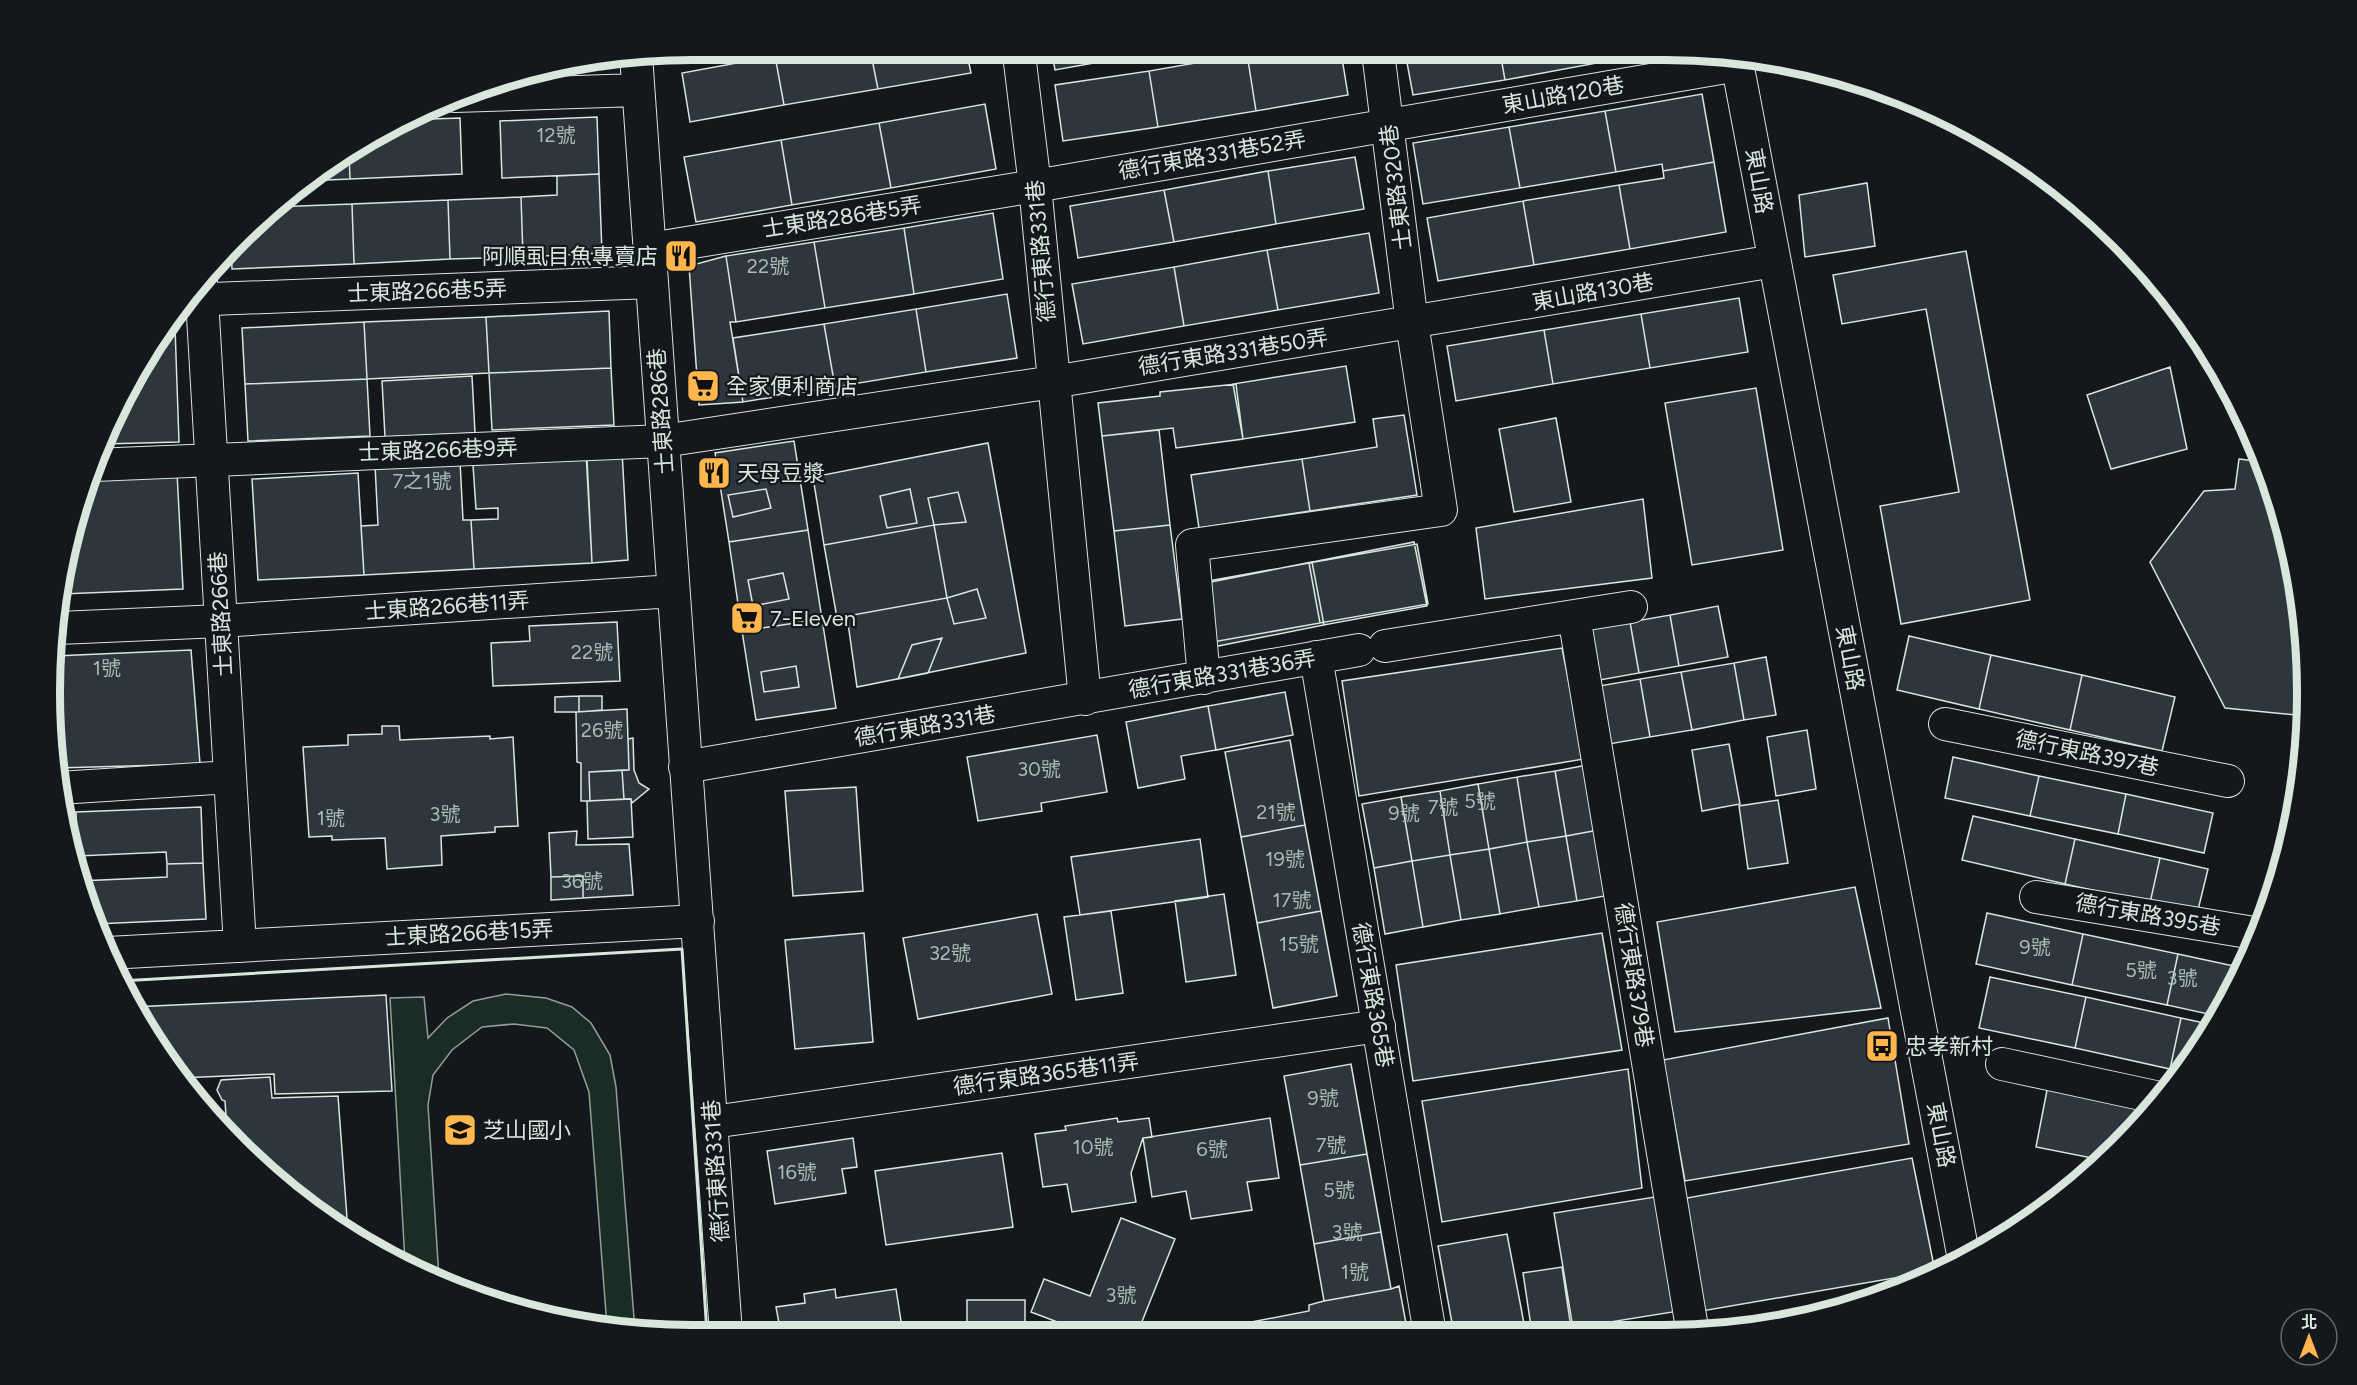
<svg xmlns="http://www.w3.org/2000/svg" width="2357" height="1385" font-family="Figtree,'Noto Sans TC',sans-serif">
<style>
.green{fill:#1a2d24;stroke:#939e99;stroke-width:1.5}
.building{fill:#2c363c;stroke:#d8e6dc;stroke-width:1.5}
.lines{fill:none;stroke-linecap:round;stroke-linejoin:round}
.minor-casing{stroke:#d8e6dc;stroke-width:34}
.minor{stroke:#14181c;stroke-width:32}
.wall{stroke:#d8e6dc;stroke-width:3}
.labels{text-anchor:middle;dominant-baseline:central;stroke-width:4.5;stroke-linejoin:round;paint-order:stroke}
.number-label{font-size:20px;fill:#adbab4}
.street-label{font-size:22px;fill:#d8e6dc;stroke:#14181c}
.poi-label{font-size:22px;fill:#d8e6dc;stroke:#14181c;text-anchor:start}
.rim{fill:none;stroke:#d8e6dc;stroke-width:8}
</style>
<rect width="100%" height="100%" fill="#14181c"/>
<path class="green" d="M2304 732 2295 818 2285 851 2293 744Z
M506 994 546 998 572 1007 591 1023 610 1055 616 1087 635 1331 607 1326 589 1092 574 1050 547 1028 514 1024 482 1027 452 1050 433 1075 428 1105 439 1278 405 1262 390 998 424 997 428 1038 447 1018 473 1001Z"/>
<path class="building" d="M1595 51H1667L1597 63Z
M1595 51 1597 63 1505 80 1500 52Z
M1341 52 1348 95 1256 111 1247 54Z
M1405 52H1500L1505 80 1413 95Z
M1052 53H1144V54L1055 70Z
M785 54H871L878 89 784 105 775 56Z
M871 54H967L971 73 878 89Z
M1247 54 1256 111 1158 127 1149 71Z
M775 56 784 105 690 122 682 73Z
M1149 71 1158 127 1063 141 1055 85Z
M1702 94 1714 162 1663 171 1662 164 1616 172 1605 111Z
M985 104 996 169 891 188 879 123Z
M1605 111 1616 172 1520 188 1509 127Z
M597 117 599 174 502 178 500 121Z
M460 118 462 174 350 179 349 153 401 120Z
M879 123 891 188 792 205 781 140Z
M1509 127 1520 188 1423 204 1413 143Z
M781 140 792 205 696 222 684 157Z
M349 153 350 179 304 181Z
M1355 157 1364 209 1276 224 1268 171Z
M1714 162 1726 232 1630 249 1619 185 1664 178 1663 171Z
M1268 171 1276 224 1174 242 1164 190Z
M599 174 602 253 523 257 521 197 557 195V176Z
M1867 183 1875 246 1805 257 1799 195Z
M1619 185 1630 249 1534 265 1523 201Z
M1164 190 1174 242 1078 258 1070 206Z
M521 197 523 257 450 259 448 200Z
M448 200 450 259 354 264 352 204Z
M1523 201 1534 265 1438 281 1427 218Z
M352 204 354 264 232 269 231 247 273 207Z
M993 213 1003 279 914 294 904 228Z
M904 228 914 294 825 308 814 242Z
M1369 233 1379 293 1278 310 1267 250Z
M814 242 825 308 736 322 726 256Z
M1267 250 1278 310 1184 326 1174 267Z
M1966 251 2030 600 1901 624 1880 506 1959 492 1926 309 1842 324 1833 275Z
M726 256 736 322H730L743 402 699 405 689 266Z
M1174 267 1184 326 1083 344 1072 284Z
M1007 294 1017 358 926 372 916 309Z
M1739 298 1748 352 1650 368 1641 314Z
M916 309 926 372 835 387 824 324Z
M609 311 611 368 489 373 486 317Z
M1641 314 1650 368 1553 384 1544 330Z
M486 317 489 373 367 379 364 322Z
M364 322 367 379 245 384 242 328Z
M824 324 835 387 743 402 733 338Z
M175 327 179 442 102 444 116 408 158 335 164 328Z
M1544 330 1553 384 1456 401 1447 346Z
M1346 366 1355 422 1243 439 1233 384Z
M2170 367 2187 449 2111 469 2087 395Z
M611 368 614 425 492 430 489 373Z
M472 376 475 433 385 437 382 381Z
M367 379 370 436 248 441 245 384Z
M1236 384 1243 439 1176 448 1173 428 1102 436 1098 403 1160 396V392Z
M1756 388 1783 550 1692 565 1665 403Z
M1404 415 1417 495 1310 511 1302 459 1377 447 1373 419Z
M1556 418 1571 502 1514 512 1499 429Z
M1159 430 1170 525 1114 531 1102 436Z
M794 441 808 530 729 542 715 453Z
M988 443 1026 653 857 687 847 616 947 598 934 525 824 545 813 477Z
M622 451 628 560 592 563 586 452Z
M587 459 592 563 474 569 471 520 498 519V508L476 509 473 465Z
M1302 459 1310 511 1199 528 1191 475Z
M2239 459 2263 462 2295 567 2307 692 2305 716 2225 708 2150 562 2204 491 2235 489Z
M460 461 463 520H471L474 569 364 575 361 526 378 525 375 465Z
M177 472 183 589 62 594 72 526 90 476Z
M358 473 364 575 258 580 252 479Z
M766 489 771 508 733 517 728 495Z
M910 489 917 523 887 528 880 496Z
M958 492 966 522 934 525 928 498Z
M1643 499 1652 578 1485 599 1476 528Z
M934 525 947 598 837 618 824 545Z
M1170 525 1182 619 1125 626 1114 531Z
M808 530 822 619 742 631 729 542Z
M1414 542 1427 606 1324 625 1312 562Z
M1417 544 1428 604 1320 623 1309 563Z
M1312 562 1324 625 1213 647 1201 584Z
M1309 563 1320 623 1213 642 1202 582Z
M783 573 789 599 753 606 748 580Z
M977 589 986 618 954 624 947 598Z
M1718 606 1728 657 1679 666 1670 615Z
M1670 615 1679 666 1639 673 1630 622Z
M822 619 836 708 756 720 742 631Z
M617 622 620 681 493 686 491 643 530 641 529 626Z
M1630 622 1639 673 1600 680 1590 629Z
M1909 636 1991 655 1979 709 1897 690Z
M942 638 928 673 898 679 912 645Z
M1562 648 1584 759 1359 796 1342 681Z
M191 650 200 764 57 768 50 693 54 656Z
M1991 655 2082 675 2070 730 1979 709Z
M1766 657 1776 715 1744 720 1734 663Z
M1734 663 1744 720 1692 730 1681 672Z
M796 666 799 687 764 692 761 672Z
M1681 672 1692 730 1650 737 1640 679Z
M2082 675 2175 697 2162 751 2070 730Z
M1640 679 1650 737 1609 744 1599 686Z
M1285 692 1293 735 1216 750 1208 706Z
M579 696V712H555V697Z
M579 696H602V710L579 712Z
M1208 706 1216 750 1181 756 1185 779 1138 788 1126 722Z
M627 709 629 770 589 772 590 801H581V763L577 762 576 712Z
M382 726H399L400 740 490 736V739L513 737 518 826 495 827V832L441 836 442 865 387 869 385 838 332 840V836L309 837 303 747 348 745V735L382 734Z
M1807 730 1816 789 1776 796 1767 737Z
M1097 735 1107 792 1041 803 1042 811 978 821 967 757Z
M633 738 634 770 639 783 649 789 632 803 631 799H624L622 770H629L628 739Z
M1290 740 1305 825 1241 837 1225 752Z
M1729 744 1740 804 1702 811 1692 750Z
M1953 757 2039 776 2030 816 1945 798Z
M1593 764 1604 829 1566 836 1555 771Z
M622 770 624 799 590 801 589 772Z
M1555 771 1566 836 1527 842 1517 777Z
M2039 776 2126 794 2118 834 2030 816Z
M1517 777 1527 842 1489 849 1478 784Z
M1478 784 1489 849 1450 855 1440 791Z
M856 787 863 891 793 896 785 791Z
M1440 791 1450 855 1412 861 1401 797Z
M2126 794 2213 813 2204 853 2118 834Z
M1401 797 1412 861 1374 868 1362 804Z
M631 799 633 837 588 839 587 801Z
M1778 800 1788 863 1748 869 1739 806Z
M201 807 203 863 167 864 166 852 78 856 76 812Z
M76 812 78 856H72L61 813Z
M1973 816 2075 839 2065 884 1962 860Z
M1305 825 1321 911 1257 923 1241 837Z
M1604 829 1616 894 1577 901 1566 836Z
M577 831 576 845 629 844 633 895 583 898V876L551 877 549 833Z
M1566 836 1577 901 1539 907 1527 842Z
M1200 839 1208 897 1080 915 1071 857Z
M2075 839 2160 858 2150 903 2065 884Z
M1527 842 1539 907 1500 914 1489 849Z
M1489 849 1500 914 1461 920 1450 855Z
M1450 855 1461 920 1423 927 1412 861Z
M2160 858 2208 869 2197 914 2150 903Z
M1412 861 1423 927 1385 934 1374 868Z
M203 863 206 919 95 924 84 900 79 881 167 877V864Z
M583 876V898L551 900V877Z
M1855 887 1881 1008 1675 1032 1657 922Z
M1224 894 1236 975 1186 982 1175 901Z
M1111 911 1123 993 1076 1000 1064 917Z
M1321 911 1337 996 1273 1008 1257 923Z
M1987 913 2083 934 2072 985 1976 964Z
M1037 914 1052 994 918 1019 903 938Z
M864 933 873 1042 795 1049 785 940Z
M1602 933 1622 1050 1413 1081 1396 965Z
M2083 934 2178 954 2167 1005 2072 985Z
M2178 954 2243 968 2217 1016 2167 1005Z
M1990 977 2086 997 2075 1048 1979 1028Z
M386 995 392 1091 275 1094 274 1074 178 1078 132 1007Z
M2086 997 2181 1018 2170 1069 2075 1048Z
M1888 1018 1909 1144 1685 1181 1663 1060Z
M2181 1018 2213 1025 2199 1049 2181 1071 2170 1069Z
M1351 1064 1367 1154 1300 1165 1284 1076Z
M1628 1069 1642 1188 1442 1222 1422 1101Z
M270 1077 272 1098 338 1096 347 1218H324L268 1176 227 1131 225 1101 222 1100 217 1090 221 1080Z
M2048 1085 2144 1105 2140 1121 2119 1147 2102 1160 2036 1147Z
M1117 1118 1118 1122 1149 1118 1152 1137 1143 1138 1131 1173 1136 1202 1072 1212 1067 1184 1043 1187 1035 1134 1066 1130 1065 1126Z
M1270 1118 1279 1178 1247 1182 1252 1210 1191 1219 1186 1191 1152 1197 1143 1138Z
M853 1138 857 1167 842 1169 846 1193 775 1204 767 1151Z
M1002 1153 1013 1227 886 1245 875 1171Z
M1367 1154 1381 1232 1314 1244 1300 1165Z
M1912 1158 1935 1271 1702 1311 1681 1199Z
M1661 1196 1679 1311 1573 1328 1554 1213Z
M1121 1218 1175 1239 1137 1334H1089L1031 1312 1044 1279 1090 1296Z
M1381 1232 1391 1289 1324 1301 1314 1244Z
M1507 1234 1526 1334H1454L1438 1246Z
M1562 1267 1571 1328 1532 1333 1523 1273Z
M1399 1286 1408 1334H1189L1309 1311V1305L1324 1301 1391 1289Z
M835 1289 836 1298 896 1289 903 1334H781L776 1307 805 1303 804 1294Z
M967 1300H1025V1334H967Z"/>
<g class="lines">
<defs>
<path id="minor" d="M1019 54 1035 186 1085 699
M636 55 726 1334
M1736 57 1964 1259
M455 96 638 90
M650 249 1035 186 1738 65
M201 282 240 946
M187 300 652 282
M94 465 663 441 1053 382 1774 261
M1574 616 1693 1334
M58 628 221 621 673 591
M1385 646 1631 607
M1316 657 1430 1334
M1204 678 1192 545 1441 510 1412 323 1378 52
M1945 724 2228 781
M685 767 1359 650
M59 788 230 777
M2036 897 2260 934
M108 953 698 921
M2002 1064 2160 1098
M713 1122 1379 1026"/>
</defs>
<use href="#minor" class="minor-casing"/>
<use href="#minor" class="minor"/>
<path class="wall" d="M120 981 682 949 707 1334"/>
</g>
<defs>
<symbol id="restaurant-square" viewBox="-11 -11 22 22"><rect x="-9" y="-9" width="18" height="18" rx="4" fill="#ffb74d" stroke="#14181c"/><path d="M-5-6h1v4h1v-4h1v4h1v-4h1v5L-1.5 .5V6h-2V.5L-5-1ZM5-6V6H3V1.5H1.5Q1.5-4 5-6Z" fill="#111"/></symbol>
<symbol id="supermarket-square" viewBox="-11 -11 22 22"><rect x="-9" y="-9" width="18" height="18" rx="4" fill="#ffb74d" stroke="#14181c"/><path d="M-6-5.5h2.5l.6 2H6L4.5 2H-2.5L-4.4-4H-6ZM-1.5 3.2a1.3 1.3 0 1 0 .1 0ZM3 3.2a1.3 1.3 0 1 0 .1 0Z" fill="#111"/></symbol>
<symbol id="bus-square" viewBox="-11 -11 22 22"><rect x="-9" y="-9" width="18" height="18" rx="4" fill="#ffb74d" stroke="#14181c"/><path d="M-5-6H5V4H4V6H2V4H-2V6H-4V4H-5ZM-3.5-4V0h7V-4ZM-3.5 1.2v1.5H-2V1.2ZM2 1.2v1.5H3.5V1.2Z" fill="#111"/></symbol>
<symbol id="school-square" viewBox="-11 -11 22 22"><rect x="-9" y="-9" width="18" height="18" rx="4" fill="#ffb74d" stroke="#14181c"/><path d="M0-5L7-2L0 1L-7-2ZM-4 1L0 2.5L4 1V4Q0 6-4 4Z" fill="#111"/></symbol>
</defs>
<g fill-rule="evenodd">
<use href="#restaurant-square" x="662" y="237" width="38" height="38"/>
<use href="#supermarket-square" x="684" y="367" width="38" height="38"/>
<use href="#restaurant-square" x="695" y="454" width="38" height="38"/>
<use href="#supermarket-square" x="728" y="599" width="38" height="38"/>
<use href="#bus-square" x="1863" y="1027" width="38" height="38"/>
<use href="#school-square" x="441" y="1111" width="38" height="38"/>
</g>
<g class="labels">
<g class="number-label">
<text x="556" y="135">12號</text>
<text x="768" y="266">22號</text>
<text x="422" y="481">7之1號</text>
<text x="592" y="652">22號</text>
<text x="107" y="668">1號</text>
<text x="602" y="730">26號</text>
<text x="1039" y="769">30號</text>
<text x="1480" y="801">5號</text>
<text x="1443" y="807">7號</text>
<text x="1276" y="812">21號</text>
<text x="1404" y="813">9號</text>
<text x="445" y="814">3號</text>
<text x="331" y="818">1號</text>
<text x="1285" y="859">19號</text>
<text x="582" y="881">36號</text>
<text x="1292" y="900">17號</text>
<text x="1299" y="944">15號</text>
<text x="2035" y="947">9號</text>
<text x="950" y="953">32號</text>
<text x="2141" y="970">5號</text>
<text x="2182" y="978">3號</text>
<text x="1323" y="1098">9號</text>
<text x="1331" y="1145">7號</text>
<text x="1093" y="1147">10號</text>
<text x="1212" y="1149">6號</text>
<text x="797" y="1172">16號</text>
<text x="1339" y="1190">5號</text>
<text x="1347" y="1232">3號</text>
<text x="1355" y="1272">1號</text>
<text x="1121" y="1295">3號</text>
</g>
<g class="street-label">
<text transform="translate(1563 95) rotate(-10)">東山路120巷</text>
<text transform="translate(1212 155) rotate(-10)">德行東路331巷52弄</text>
<text transform="translate(1759 181) rotate(80)">東山路</text>
<text transform="translate(1396 187) rotate(-97)">士東路320巷</text>
<text transform="translate(842 217) rotate(-9)">士東路286巷5弄</text>
<text transform="translate(1041 251) rotate(-95)">德行東路331巷</text>
<text transform="translate(427 291) rotate(-2)">士東路266巷5弄</text>
<text transform="translate(1593 292) rotate(-10)">東山路130巷</text>
<text transform="translate(1233 352) rotate(-9)">德行東路331巷50弄</text>
<text transform="translate(661 411) rotate(-94)">士東路286巷</text>
<text transform="translate(438 450) rotate(-2)">士東路266巷9弄</text>
<text transform="translate(447 606) rotate(-4)">士東路266巷11弄</text>
<text transform="translate(221 614) rotate(-93)">士東路266巷</text>
<text transform="translate(1850 658) rotate(79)">東山路</text>
<text transform="translate(1222 674) rotate(-10)">德行東路331巷36弄</text>
<text transform="translate(925 726) rotate(-10)">德行東路331巷</text>
<text transform="translate(2087 753) rotate(12)">德行東路397巷</text>
<text transform="translate(2148 915) rotate(10)">德行東路395巷</text>
<text transform="translate(469 933) rotate(-3)">士東路266巷15弄</text>
<text transform="translate(1634 975) rotate(81)">德行東路379巷</text>
<text transform="translate(1373 995) rotate(80)">德行東路365巷</text>
<text transform="translate(1046 1074) rotate(-8)">德行東路365巷11弄</text>
<text transform="translate(1941 1135) rotate(79)">東山路</text>
<text transform="translate(716 1171) rotate(-94)">德行東路331巷</text>
</g>
<g class="poi-label">
<text x="658" y="256" text-anchor="end">阿順虱目魚專賣店</text>
<text x="726" y="386">全家便利商店</text>
<text x="737" y="473">天母豆漿</text>
<text x="770" y="618">7-Eleven</text>
<text x="1905" y="1046">忠孝新村</text>
<text x="483" y="1130">芝山國小</text>
</g>
</g>
<path d="M0 0H2357V1385H0ZM692 60H1665A632 632 0 0 1 2297 692V693A632 632 0 0 1 1665 1325H692A632 632 0 0 1 60 693V692A632 632 0 0 1 692 60Z" fill="#14181c" fill-rule="evenodd"/>
<path class="rim" d="M692 60H1665A632 632 0 0 1 2297 692V693A632 632 0 0 1 1665 1325H692A632 632 0 0 1 60 693V692A632 632 0 0 1 692 60Z"/>
<g transform="translate(2309 1337)"><circle r="28" fill="#14181c" stroke="#626a69" stroke-width="1.5"/>
<path d="M0-4.5L10 22L0 15L-10 22Z" fill="#ffb74d"/>
<text y="-9" font-size="16" font-weight="bold" text-anchor="middle" fill="#d8e6dc">北</text>
</g>
</svg>
